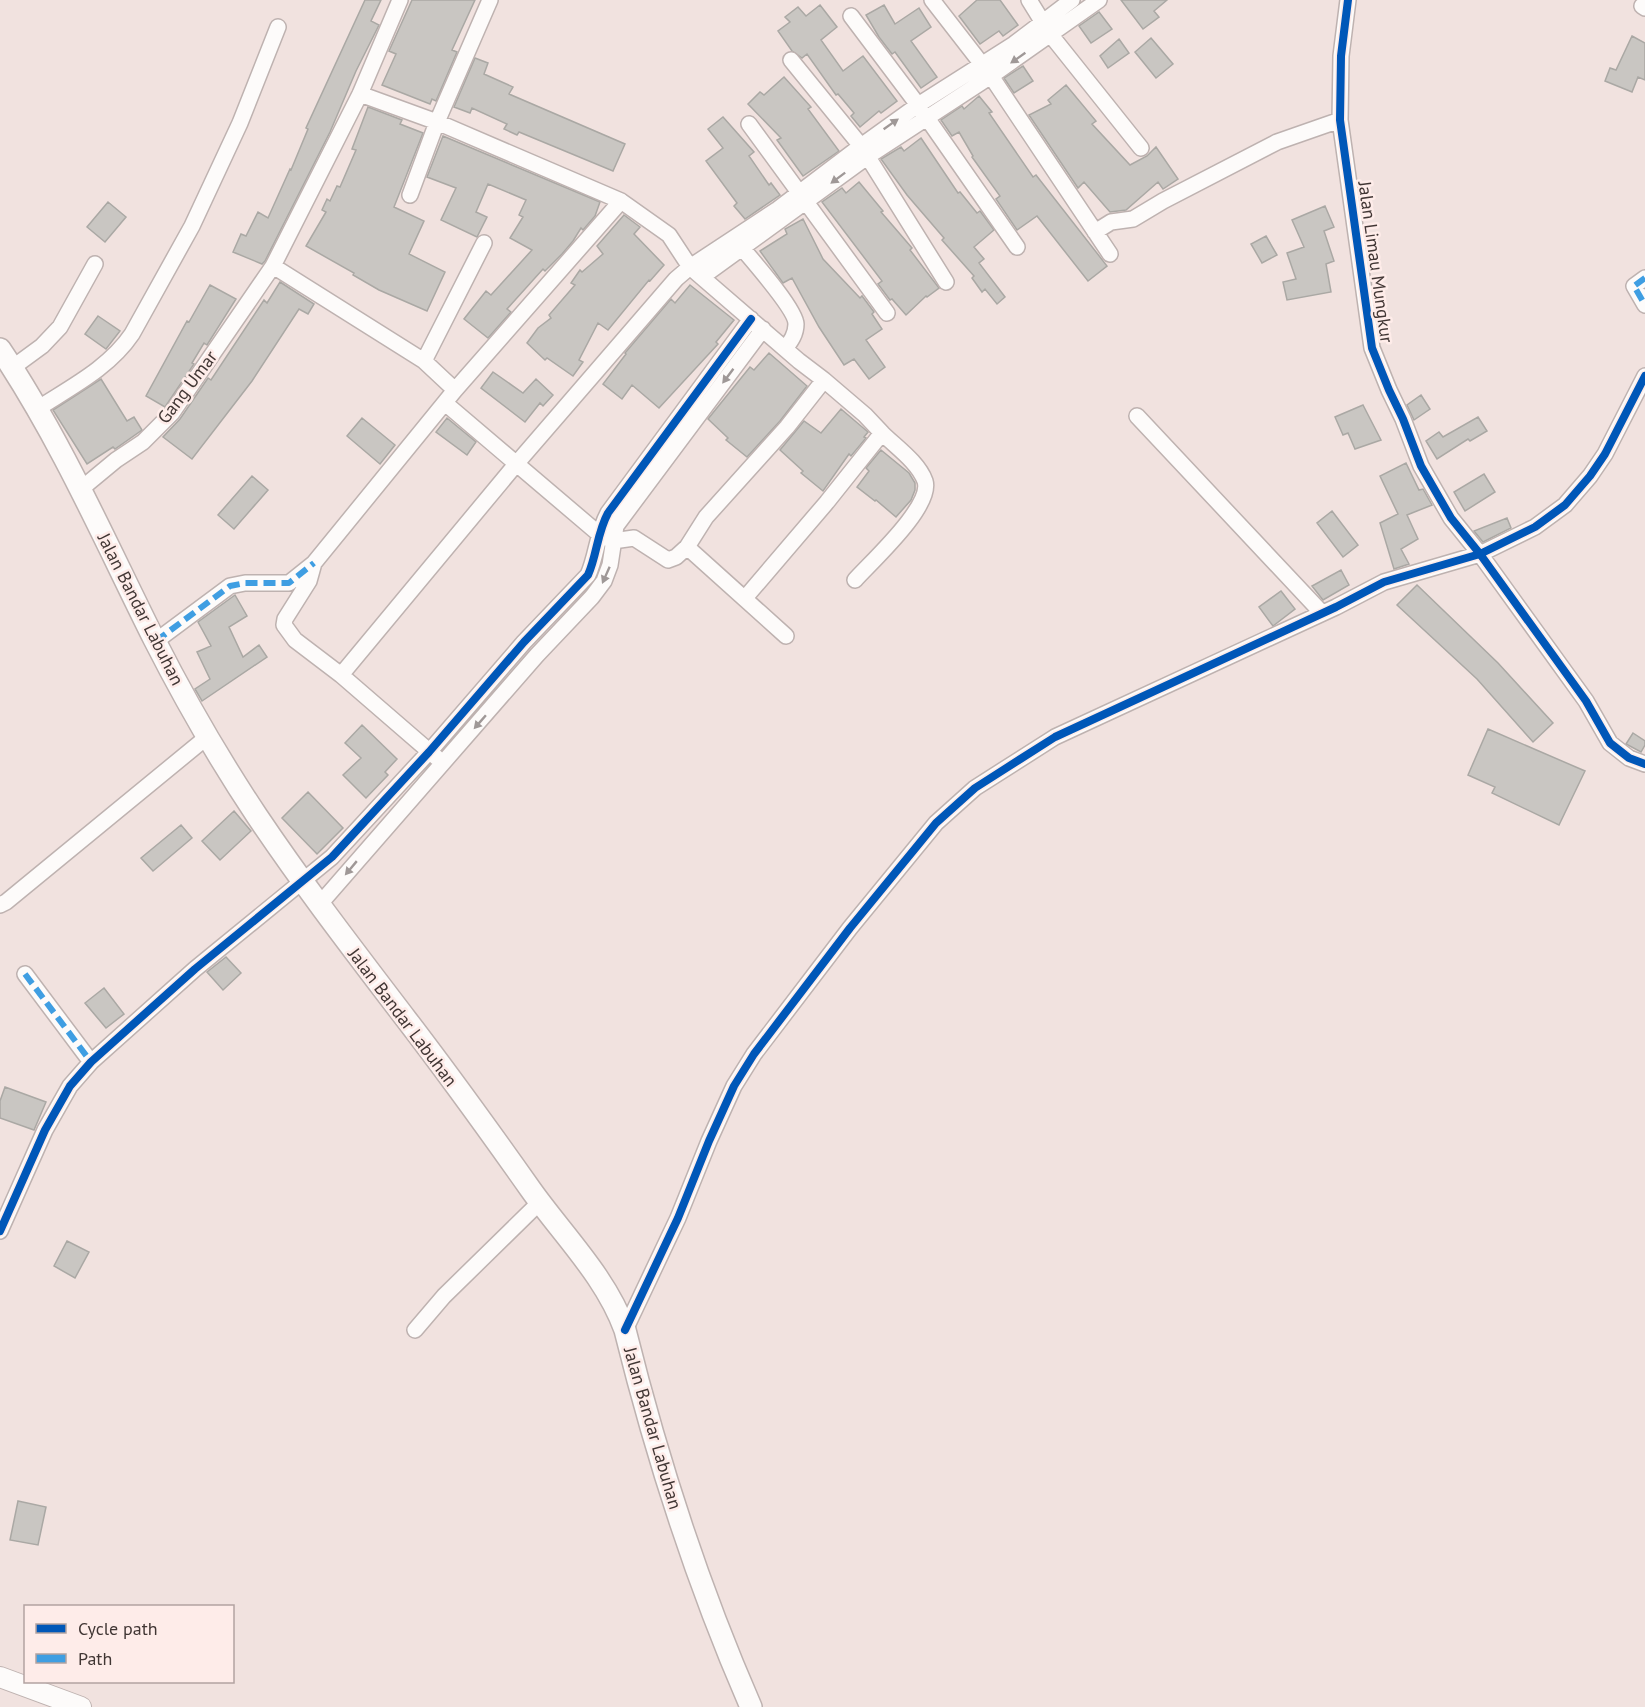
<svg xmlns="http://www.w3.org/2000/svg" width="1645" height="1707" font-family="'PT Sans',sans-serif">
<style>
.building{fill:#c9c6c2;stroke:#aaa8a4;stroke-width:1.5}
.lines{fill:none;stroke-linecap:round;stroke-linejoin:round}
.minor-casing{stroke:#beb2b0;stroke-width:18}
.tertiary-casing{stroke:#beb2b0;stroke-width:22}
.secondary-casing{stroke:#beb2b0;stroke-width:24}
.minor{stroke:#fdfbfa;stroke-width:15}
.tertiary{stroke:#fdfbfa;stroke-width:20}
.secondary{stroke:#fdfbfa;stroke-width:21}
.quiet{stroke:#3f9ee2;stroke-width:6;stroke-dasharray:12 6;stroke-linecap:butt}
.cycleway-casing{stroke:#feece9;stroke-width:11}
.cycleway{stroke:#0057b8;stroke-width:8}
.oneway{fill:#9f9897}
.labels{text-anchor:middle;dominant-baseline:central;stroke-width:5;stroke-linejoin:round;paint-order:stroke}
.street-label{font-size:18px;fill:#413634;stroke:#feece9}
</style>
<rect width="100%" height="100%" fill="#f1e2df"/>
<path class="building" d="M365 0H381L371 21 379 25 356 71 330 132 265 261 262 264 233 252 241 234 246 236 258 212 268 218 290 169 291 170 308 129 306 128Z
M412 0H475L452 50 457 52 436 101 432 99 430 104 382 85 396 54 389 51Z
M977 0H1000L1018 25 1003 36 999 31 980 44 959 16Z
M1121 0H1167L1154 11 1159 17 1143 29Z
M820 5 837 27 821 40 843 71 863 56 897 101 881 113 879 111 860 127 851 116 854 113 838 94 836 95 807 54 802 58 792 51 778 31 790 22 785 17 798 7 806 16Z
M884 5 895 24 919 8 931 27 911 41 937 77 921 88 895 52 892 54 879 37 866 15Z
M1099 12 1112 29 1091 43 1079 26Z
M1632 36 1645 43V80L1638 77 1632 92 1605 81 1610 68 1616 70Z
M1151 38 1173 64 1156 78 1135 52Z
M1119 39 1129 53 1108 68 1100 56Z
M475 58 488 63 484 74 513 87 509 94 625 144 613 171 519 132 517 135 504 129 507 124 472 108 470 113 454 107Z
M1023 66 1033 81 1014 93 1004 78Z
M784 77 811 107 808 109 839 151 803 176 777 140 781 138 748 104 760 92 764 95Z
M1066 85 1096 121 1092 124 1130 165 1147 156 1156 147 1178 179 1163 189 1158 182 1126 210 1110 212 1084 182 1078 188 1029 115 1051 104 1048 100Z
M979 96 992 112 989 113 1033 177 1036 175 1107 266 1088 281 1037 216 1017 230 996 199 1000 196 972 157 973 156 959 132 952 136 941 120 962 106 964 109Z
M368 107 402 120 400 124 423 133 394 207 424 221 409 254 445 272 427 311 379 290 353 275 354 273 306 246 326 212 322 210 327 199 330 201 337 186 340 187 356 150 352 149Z
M723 117 754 152 749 156 769 185 771 183 780 195 745 219 734 206 737 203 706 161 723 148 708 129Z
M443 136 600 202 595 216 583 230 581 228 573 241 562 254 545 271 543 269 507 309 511 312 488 338 464 319 486 291 491 295 532 250 510 238 523 217 519 215 526 200 488 184 476 212 487 217 477 237 441 220 456 188 427 177Z
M921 138 958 193 960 192 977 213 980 211 994 230 974 247 984 259 979 263 1005 297 997 304 985 289 982 292 972 278 974 276 942 240 944 238 907 195 881 159 901 147 904 151Z
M859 182 883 211 881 212 912 248 910 250 939 288 927 297 926 296 906 315 892 299 890 300 878 284 882 281 822 202 842 188 846 193Z
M108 202 126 217 105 242 87 227Z
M1325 206 1334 227 1324 231 1334 261 1326 264 1331 292 1287 300 1283 282 1296 279 1287 253 1304 247 1292 220Z
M624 215 640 227 634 234 664 265 650 281 649 280 608 330 598 323 579 360 583 362 573 376 547 358 545 360 527 343 538 328 551 318 549 315 575 285 571 283 580 270 582 272 603 254 597 246Z
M803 219 823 259 860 298 862 296 874 312 872 314 882 329 866 340 885 367 869 379 854 359 844 365 819 327 792 278 783 283 760 251 787 234 785 229Z
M1266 236 1277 255 1262 263 1251 244Z
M280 282 314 304 308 314 299 309 252 381 192 459 163 437 180 419 208 378 211 380 264 300 267 303Z
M210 285 236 299 207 345 204 343 192 363 194 364 165 407 146 396 187 321 189 322Z
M690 285 734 320 716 342 718 344 659 408 632 385 622 399 603 384 626 354 625 353 671 299 675 303Z
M98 316 120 331 106 349 85 334Z
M769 353 807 386 780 421 747 457 726 440 728 438 708 419 750 367 754 370Z
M493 372 523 393 536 379 553 395 543 406 540 403 525 422 481 388Z
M101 379 127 421 134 417 142 430 115 449 113 447 87 464 53 410Z
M1421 395 1430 409 1414 420 1407 405Z
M1363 405 1381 440 1355 449 1348 433 1343 435 1335 417Z
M841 409 868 432 864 437 866 438 851 456 849 454 823 491 801 473 803 471 780 450 804 421 821 433Z
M1478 417 1487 431 1470 441 1468 439 1437 459 1426 441 1439 432 1443 437Z
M362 418 395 445 380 464 347 436Z
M447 418 476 442 467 455 436 432Z
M881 450 909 473 915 483V490L911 500 896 517 876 500 875 501 857 487 869 471 866 468Z
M1406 463 1419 490 1423 489 1432 505 1407 515 1418 539 1401 549 1409 564 1394 569 1380 523 1398 514 1380 476Z
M1484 474 1495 492 1465 511 1454 492Z
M252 476 268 490 234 529 218 515Z
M1332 511 1358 545 1343 557 1317 523Z
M1507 518 1511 528 1483 542 1474 531Z
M1341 570 1349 585 1323 600 1312 586Z
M1417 585 1498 663 1553 723 1533 742 1477 679 1397 605Z
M1281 591 1295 609 1273 626 1259 607Z
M235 595 247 616 229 627 243 657 259 645 267 657 202 701 195 689 210 679 197 652 211 646 198 622Z
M362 725 397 759 385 772 388 775 366 798 343 775 361 758 345 743Z
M1488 729 1585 771 1559 825 1492 793 1495 787 1468 775Z
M1633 733 1645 741V745L1641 752 1626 744Z
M308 792 343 828 317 854 282 818Z
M234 811 251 831 220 860 202 841Z
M181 825 192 838 153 871 141 858Z
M226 957 241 973 223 990 207 972Z
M104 988 124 1014 106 1028 85 1003Z
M5 1087 46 1102 34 1130 0 1118V1101Z
M67 1241 89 1252 75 1278 54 1266Z
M18 1501 46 1507 38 1545 10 1540Z"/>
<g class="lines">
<defs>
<path id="minor" d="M932 0 991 76 1110 254
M1029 0 1050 34 1141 148
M1348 0 1341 56 1340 120 1372 348 1389 390 1403 419 1421 466 1451 518 1480 554 1586 701 1610 743 1629 758 1645 764
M1642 6 1645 8
M851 16 918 105 1017 247
M791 60 861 146 946 282
M360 94 437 122 621 201 669 235 690 267 799 361 824 380 787 427 706 517 687 547 786 636
M749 124 887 313
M410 195 437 122 490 0
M1095 232 1111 222 1133 219 1163 201 1277 142 1340 120
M742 248C753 261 796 310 796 324 796 334 791 341 785 349
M273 266 424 361
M702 277 867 157 991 76 1099 0
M1645 278 1634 286 1645 305
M12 368 42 346 60 327 95 264
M455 390 424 361 484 243
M445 403 599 534 613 541 634 538 668 560 676 557 687 547
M37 409C71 387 109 368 132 334L192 226 240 123 278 27
M1137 416 1322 613
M81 489 116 460 143 442 172 413 273 266 360 94 400 0
M314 563 309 581 285 619 284 625 295 640 341 675 437 758
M855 580C871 562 933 506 925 481 918 462 896 447 882 433
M745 598 827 502 882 433 865 415 824 380
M156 641 230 586 245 583H289L314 563 455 390 621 201
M341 675 517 463 676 279 690 267 778 209 861 146 918 105 1014 44 1072 0
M0 905 6 902 207 737
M319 905 537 655 592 597 604 581 610 565 616 526 763 329
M25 974 91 1062
M0 1231 45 1130 70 1086 91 1062 195 969 332 857 429 752 524 642 588 575C597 555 597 533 608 513L751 319
M415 1330 444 1296 540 1202
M625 1330 678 1218 709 1141 734 1086 754 1054 850 928 936 823 975 788 1055 737 1336 607 1384 582 1480 554 1535 527 1565 505 1590 476 1605 454 1645 376"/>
<path id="tertiary" d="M0 1677 81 1707"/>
<path id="secondary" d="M0 349C61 440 105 541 154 639 185 700 219 759 257 816 304 886 355 952 406 1019 449 1075 490 1132 531 1190 563 1235 606 1277 625 1330 657 1459 698 1586 751 1707"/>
</defs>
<use href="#minor" class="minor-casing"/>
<use href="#tertiary" class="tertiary-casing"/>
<use href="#secondary" class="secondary-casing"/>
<use href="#minor" class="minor"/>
<use href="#tertiary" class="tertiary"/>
<use href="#secondary" class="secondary"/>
<path class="quiet" d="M1645 278 1634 286 1645 305
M156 641 230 586 245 583H289L314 563
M25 974 91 1062"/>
<defs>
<path id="cycleway" d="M1348 0 1341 56 1340 120 1372 348 1389 390 1403 419 1421 466 1451 518 1480 554 1586 701 1610 743 1629 758 1645 764
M0 1231 45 1130 70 1086 91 1062 195 969 332 857 429 752 524 642 588 575C597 555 597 533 608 513L751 319
M625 1330 678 1218 709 1141 734 1086 754 1054 850 928 936 823 975 788 1055 737 1336 607 1384 582 1480 554 1535 527 1565 505 1590 476 1605 454 1645 376"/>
</defs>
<use href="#cycleway" class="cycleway-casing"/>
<use href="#cycleway" class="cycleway"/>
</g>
<defs><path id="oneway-solid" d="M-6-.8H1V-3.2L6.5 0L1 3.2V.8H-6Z" transform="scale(1.5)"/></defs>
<g class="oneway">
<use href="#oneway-solid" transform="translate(1018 58) rotate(145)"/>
<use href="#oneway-solid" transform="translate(891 124) rotate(-35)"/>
<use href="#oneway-solid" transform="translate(838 178) rotate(143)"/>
<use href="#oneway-solid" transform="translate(728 376) rotate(127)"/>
<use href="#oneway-solid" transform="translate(606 575) rotate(114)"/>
<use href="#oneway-solid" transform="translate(480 722) rotate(131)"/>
<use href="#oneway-solid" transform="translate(351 868) rotate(130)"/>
</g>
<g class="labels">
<g class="street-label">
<text transform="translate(1376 262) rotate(82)">Jalan Limau Mungkur</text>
<text transform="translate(187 387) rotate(-53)">Gang Umar</text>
<text transform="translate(141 609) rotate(63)">Jalan Bandar Labuhan</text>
<text transform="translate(403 1017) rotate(53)">Jalan Bandar Labuhan</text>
<text transform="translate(653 1428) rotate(74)">Jalan Bandar Labuhan</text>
</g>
</g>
<rect x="24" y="1605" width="210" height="78" fill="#feece9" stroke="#b2a3a1" stroke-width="1.5"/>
<rect x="36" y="1624" width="30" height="9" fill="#0057b8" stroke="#b2a3a1" stroke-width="1.5"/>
<text x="78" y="1635" font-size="18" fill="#413634">Cycle path</text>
<rect x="36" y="1654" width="30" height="9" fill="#3f9ee2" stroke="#b2a3a1" stroke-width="1.5"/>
<text x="78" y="1665" font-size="18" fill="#413634">Path</text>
</svg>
